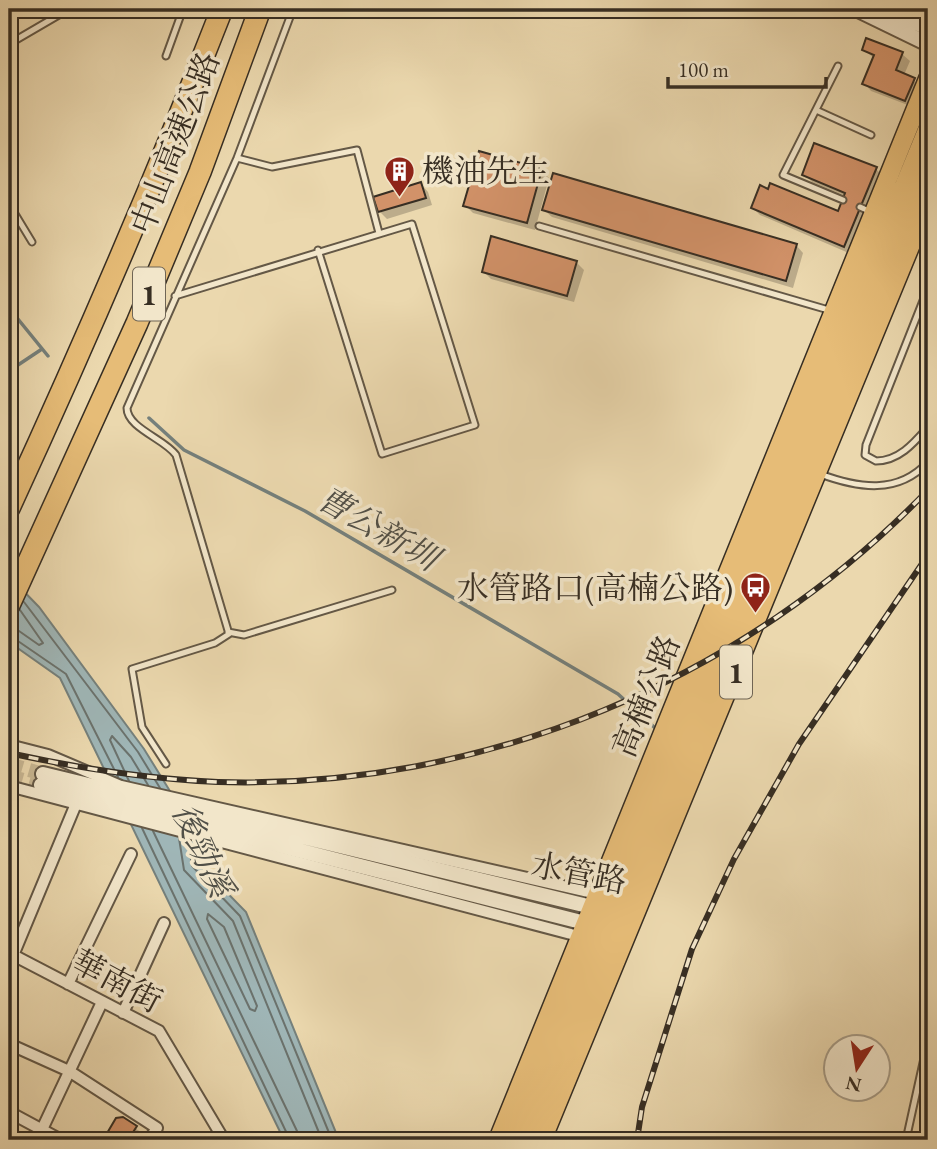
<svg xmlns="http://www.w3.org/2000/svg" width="937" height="1149" font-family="'EB Garamond','Noto Serif TC',serif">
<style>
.water{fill:#9fb6b7;stroke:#75807c;stroke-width:2}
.shadow{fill:#0003}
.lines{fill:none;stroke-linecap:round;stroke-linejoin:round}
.shore{stroke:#6b726d;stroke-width:2}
.stream{stroke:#75807c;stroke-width:3.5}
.building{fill:#d29269;stroke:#372e23;stroke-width:2}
.tertiary-tunnel{stroke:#c7b692;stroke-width:14;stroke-dasharray:14 7;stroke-linecap:butt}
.service-casing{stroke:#645846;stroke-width:9}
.minor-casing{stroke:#645846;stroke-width:14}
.tertiary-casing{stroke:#645846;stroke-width:18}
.primary-casing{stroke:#372e23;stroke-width:21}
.motorway-casing{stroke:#372e23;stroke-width:24}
.service{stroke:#f2e6ca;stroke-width:5}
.minor{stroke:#f2e6ca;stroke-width:10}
.tertiary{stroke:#f2e6ca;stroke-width:14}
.primary{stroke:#e6bc77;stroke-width:18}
.motorway{stroke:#e6bc77;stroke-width:21}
.rail-casing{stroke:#372e23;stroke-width:6}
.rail{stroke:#f2e6ca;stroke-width:3.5;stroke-dasharray:10;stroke-linecap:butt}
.labels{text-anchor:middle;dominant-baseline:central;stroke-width:7;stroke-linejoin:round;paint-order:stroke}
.shield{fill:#f2e6ca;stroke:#6f6555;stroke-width:2}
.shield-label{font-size:30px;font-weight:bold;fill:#372e23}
.street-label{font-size:32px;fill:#372e23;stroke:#f2e6ca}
.poi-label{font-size:32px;fill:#372e23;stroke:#f2e6ca;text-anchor:start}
.water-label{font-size:33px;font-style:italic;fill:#515048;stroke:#f2e6ca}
</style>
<rect width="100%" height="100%" fill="#ebd8ae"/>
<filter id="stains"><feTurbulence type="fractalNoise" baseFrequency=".00286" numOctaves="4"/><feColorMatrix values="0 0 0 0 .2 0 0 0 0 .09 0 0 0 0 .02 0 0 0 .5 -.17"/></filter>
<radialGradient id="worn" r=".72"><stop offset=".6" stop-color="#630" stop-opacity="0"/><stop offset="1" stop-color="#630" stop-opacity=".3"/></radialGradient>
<path class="water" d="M9 576 39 607 144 749 194 830 197 862 246 912 339 1140H284L60 678 9 642Z"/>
<path class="shadow" d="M864 50 902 54 910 61 904 75 921 86 913 107 871 91 864 83 874 58Z
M876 169 883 176 851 254 760 215 753 208 839 213 846 196 812 182 804 174Z
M542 171 549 178 535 230 473 213 465 205Z
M421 184 428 192 432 205 387 219 379 211Z
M544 210 796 245 803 253 793 288 552 217Z
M576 262 584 270 574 302 491 279 484 272Z
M122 1119 142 1133 137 1140H105L117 1120Z"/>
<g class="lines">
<path class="shore" d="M24 602 138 752 160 788
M9 629 19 631 39 645 43 643 20 610
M9 638 15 639 66 674 118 777
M129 781 110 740 112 736 131 757 148 785
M142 828 290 1140
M153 831 297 1131 298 1140
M179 838 184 870 233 921 322 1140
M188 840 192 866 240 916 332 1140
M208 914 224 927 257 1006 255 1011 250 1009 207 919Z"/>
<path class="stream" d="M9 308 48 356
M9 371 42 349
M149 418 184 450 305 511 618 694 654 727"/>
</g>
<path class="building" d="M866 38 903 52 896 70 915 78 905 101 862 84 874 55 862 50Z
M814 143 877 167 844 247 751 208 760 185 768 189 770 183 838 211 845 193 802 175Z
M479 151 542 169 527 223 463 206Z
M553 173 797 244 786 281 542 210Z
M421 182 426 198 378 212 373 197Z
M491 236 577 261 567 296 482 272Z
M123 1117 137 1126 128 1140H103L116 1118Z"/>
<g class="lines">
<path class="tertiary-tunnel" d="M9 764 43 774
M9 776 41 785"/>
<defs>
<path id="service" d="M9 44 69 9
M166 56 183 9
M838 66 783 175 843 200
M816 110 871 135
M237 158 272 167 357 150 379 233
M9 204 32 242
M860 207 871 212
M539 226 832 311
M928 288 866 445 865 455 876 461C899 461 914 443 928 427
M175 296 412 224 475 425 382 454 318 250
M820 474C858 488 898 495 928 462
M228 632 244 635 392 590
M166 764 142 727 132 669 215 643 229 634 176 455C165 439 127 428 127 408L237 158 293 9
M906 1140 928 1040"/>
<path id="minor" d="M9 745 48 755 121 786 602 895
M9 786 586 938
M13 955 159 1031 224 1140
M9 965 78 799
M68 984 131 854
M123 1013 164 923
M9 1044 69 1071 157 1128 149 1140
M9 1112 61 1140
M37 1140 102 1002"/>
<path id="tertiary" d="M856 9 928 44
M886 9 928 28
M43 774 600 909
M41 785 593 925"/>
<path id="primary" d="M498 1140 928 79
M514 1140 585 961 928 128
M528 1140 814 450 928 164
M542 1140 928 203"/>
<path id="motorway" d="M9 508C85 343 156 178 222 9
M9 605 137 323 200 172 260 9"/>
</defs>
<use href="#service" class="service-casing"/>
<use href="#minor" class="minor-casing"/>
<use href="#tertiary" class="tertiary-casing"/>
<use href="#primary" class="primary-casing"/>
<use href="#motorway" class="motorway-casing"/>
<use href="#service" class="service"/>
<use href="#minor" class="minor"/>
<use href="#tertiary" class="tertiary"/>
<use href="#primary" class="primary"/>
<use href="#motorway" class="motorway"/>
<defs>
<path id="rail" d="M9 753C78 768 147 779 218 782 483 790 745 680 928 490
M637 1140 642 1107 692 949 734 859 799 744 928 555"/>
</defs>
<use href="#rail" class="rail-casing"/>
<use href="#rail" class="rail"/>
</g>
<defs>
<symbol id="building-pin" viewBox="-11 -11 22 30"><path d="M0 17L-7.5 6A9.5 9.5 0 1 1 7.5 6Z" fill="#8f2418" stroke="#f2e6ca"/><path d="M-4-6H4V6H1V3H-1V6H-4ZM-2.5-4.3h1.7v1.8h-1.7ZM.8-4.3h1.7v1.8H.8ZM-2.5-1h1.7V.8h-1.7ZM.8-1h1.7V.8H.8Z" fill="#fff"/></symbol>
<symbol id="bus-pin" viewBox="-11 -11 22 30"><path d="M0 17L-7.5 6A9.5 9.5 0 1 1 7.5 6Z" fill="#8f2418" stroke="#f2e6ca"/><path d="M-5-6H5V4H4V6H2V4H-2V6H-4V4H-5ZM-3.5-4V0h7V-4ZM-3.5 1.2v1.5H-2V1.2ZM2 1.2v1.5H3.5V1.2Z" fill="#fff"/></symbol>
</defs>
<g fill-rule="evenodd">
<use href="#building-pin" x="382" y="154" width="35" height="47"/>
<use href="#bus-pin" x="738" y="570" width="35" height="47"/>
</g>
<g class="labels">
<g class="shield">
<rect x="133" y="267.5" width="32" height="53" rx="5"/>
<rect x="720" y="645.5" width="32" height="53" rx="5"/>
</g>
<g class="shield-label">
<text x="149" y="294">1</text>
<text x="736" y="672">1</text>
</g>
<g class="street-label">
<text transform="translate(175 143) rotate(-69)">中山高速公路</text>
<text transform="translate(646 696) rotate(-68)">高楠公路</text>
<text transform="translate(579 873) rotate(11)">水管路</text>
<text transform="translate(117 981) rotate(28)">華南街</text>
</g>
<g class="poi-label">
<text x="422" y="171">機油先生</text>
<text x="733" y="588" text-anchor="end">水管路口(高楠公路)</text>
</g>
<g class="water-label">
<text transform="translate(378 528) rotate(30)">曹公新圳</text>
<text transform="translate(203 850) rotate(65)">後勁溪</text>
</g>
</g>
<rect width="937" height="1149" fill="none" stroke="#ebd8ae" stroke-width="35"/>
<rect x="10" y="10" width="916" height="1128" fill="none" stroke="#372e23" stroke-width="3.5"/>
<rect x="18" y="18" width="902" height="1114" fill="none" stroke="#372e23" stroke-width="2"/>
<g transform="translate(857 1068) rotate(192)"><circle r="33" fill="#f2e6ca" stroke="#a79c87" stroke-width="2"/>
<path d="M0-5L12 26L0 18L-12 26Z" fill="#8f2418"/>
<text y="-10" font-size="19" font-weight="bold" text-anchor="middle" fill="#372e23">N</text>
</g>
<path d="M668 77v10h158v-10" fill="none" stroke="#372e23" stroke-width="3.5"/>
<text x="678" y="77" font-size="21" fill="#372e23" stroke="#f2e6ca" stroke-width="5" paint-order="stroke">100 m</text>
<rect width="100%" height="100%" filter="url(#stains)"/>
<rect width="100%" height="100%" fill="url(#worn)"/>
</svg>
